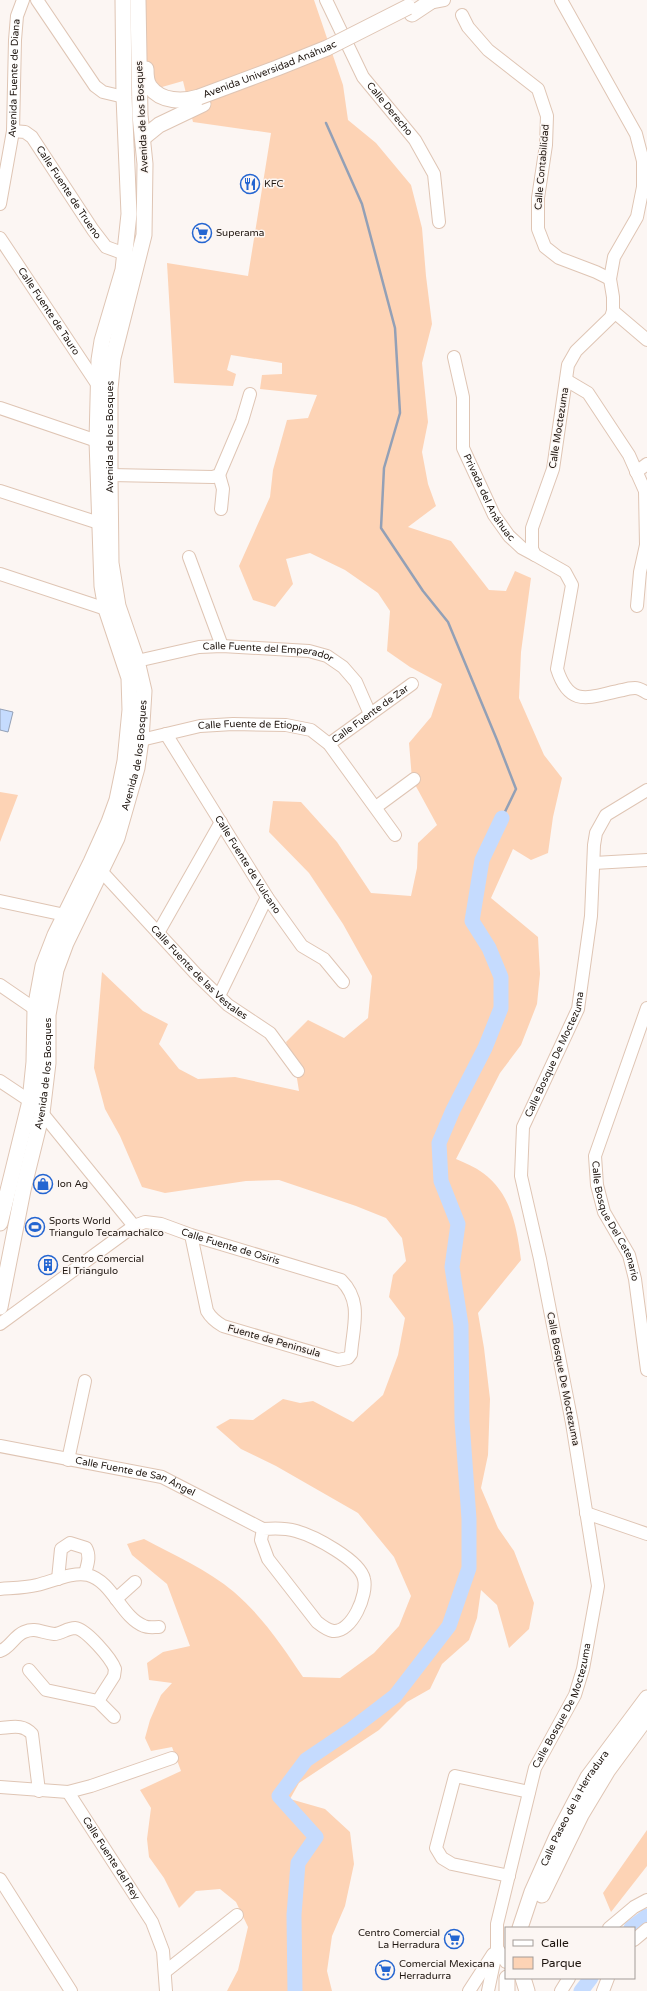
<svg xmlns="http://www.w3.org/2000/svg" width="647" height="1991" font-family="'Varela Round',sans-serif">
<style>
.green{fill:#fdd3b5}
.water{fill:#c5dbfe;stroke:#93a0b6}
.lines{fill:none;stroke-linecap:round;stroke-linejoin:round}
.stream{stroke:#93a0b6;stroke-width:2.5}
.river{stroke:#c5dbfe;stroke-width:15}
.major-tunnel{stroke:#dbd4d1;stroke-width:15;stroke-dasharray:15 8;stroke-linecap:butt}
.minor-casing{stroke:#dfc5b4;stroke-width:14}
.major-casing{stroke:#dfc5b4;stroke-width:17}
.minor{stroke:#fff;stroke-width:12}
.major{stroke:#fff;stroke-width:15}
.major-bridge-casing{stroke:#dfc5b4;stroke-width:17;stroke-linecap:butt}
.major-bridge{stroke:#fff;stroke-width:15}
.labels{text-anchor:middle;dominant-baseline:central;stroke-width:3;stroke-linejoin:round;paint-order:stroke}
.street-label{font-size:10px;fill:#1e150f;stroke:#fcf6f3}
.poi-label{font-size:10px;fill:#1e150f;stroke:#fcf6f3;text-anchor:start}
</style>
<rect width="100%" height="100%" fill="#fcf6f3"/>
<path class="green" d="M142 0H314L343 85 348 120 376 143 411 185 422 228 426 276 432 324 422 363 428 422 422 452 428 484 436 506 408 527 451 541 489 590 506 591 515 571 531 578 521 652 519 698 544 755 562 778 553 817 548 853 531 860 513 849 491 898 538 937 540 974 537 1004 521 1045 500 1073 456 1159C465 1163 475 1167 483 1173 511 1193 517 1228 521 1260L478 1313 484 1348 490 1399 488 1455 481 1488 498 1528 514 1551 534 1603 529 1629 509 1648 497 1605 481 1590 477 1618 469 1640 442 1664 430 1689 407 1702 379 1730 299 1783 290 1799 325 1809 350 1832 354 1864 345 1906 332 1936 327 1971 332 1991H227L238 1970 248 1927 236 1902 220 1889 196 1891 179 1908 164 1878 149 1857 147 1839 151 1808 140 1790 181 1771 172 1747 151 1751 145 1738 150 1720 161 1695 172 1683 149 1680 147 1663 163 1652 190 1646 167 1584 132 1555 127 1544 144 1539C174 1555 208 1570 234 1592 262 1616 283 1647 303 1677L340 1678 374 1653 399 1626 411 1596 394 1557 358 1513 276 1466 241 1449 216 1427 230 1419 253 1420 283 1399 300 1403 313 1401 353 1422 383 1395 398 1355 405 1318 389 1297 393 1275 406 1261 402 1238 386 1218 356 1206 279 1180 246 1181 165 1193 142 1187 120 1136 105 1109 94 1068 102 972 143 1011 168 1024 159 1044 179 1069 198 1079 235 1077 299 1091 295 1066 286 1042 308 1020 344 1038 368 1018 372 976 343 924 309 873 269 832 273 801 301 802 337 842 371 893 411 896 417 868 418 843 437 825 412 779 409 743 431 717 442 684 410 667 387 651 390 611 378 593 345 570 310 553 286 559 293 584 275 607 253 600 239 566 270 497 273 470 287 420 308 418 317 395 260 389 262 375 282 374V363L231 355 227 370 236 374 233 386 174 383 167 263 248 276 271 133 193 122 183 81 155 89 145 69Z
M0 792 18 795 0 842Z
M647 1830V1866L611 1912 603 1893Z"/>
<path class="water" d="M0 709 13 712 8 732 0 730Z"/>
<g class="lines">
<path class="stream" d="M326 123 362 204 395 328 400 413 384 468 381 528 423 591 448 622 497 740 516 789 502 818"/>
<path class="river" d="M631 1928 647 1916
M295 1991 294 1915 298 1863 316 1837 279 1796 306 1760 352 1729 395 1696 449 1626 469 1568V1519L462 1421 461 1325 452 1267 458 1224 441 1181 439 1143 453 1110 485 1048 501 1008V977L489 948 472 921 482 860 502 818
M581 1991 591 1978"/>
<path class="major-tunnel" d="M133 148 135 134 148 120"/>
<defs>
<g id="minor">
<path d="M37 0 95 86 103 92 124 97"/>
<path id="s1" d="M326 0 363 77 415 140 434 174 439 222"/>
<path d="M561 0 636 134 643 161V187L637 217 614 257 610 279 613 297V311L611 317 576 351 568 365 553 469 532 528V549L535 555 565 572 572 585 557 669C570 710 591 696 623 690 626 689 632 688 635 688 639 688 644 691 647 693"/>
<path d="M428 3 444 0"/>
<path d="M462 15 468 27 488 50 538 89 547 116 546 145 538 198V229L545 247 559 258 596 272 610 279"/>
<path id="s2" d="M13 131 25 132 32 137 93 230 106 247 125 254"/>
<path id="s3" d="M0 204 13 131 15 40 17 16 23 0"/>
<path id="s4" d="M0 238 97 384"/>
<path d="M613 311 647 340"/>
<path id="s5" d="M454 357 463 397V448L494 515 509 536 522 548 535 555"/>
<path d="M566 380 588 393 629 455 645 491 646 545 640 572 637 606"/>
<path d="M0 408 97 441"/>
<path d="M636 472 647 464"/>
<path d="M110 475 213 477 219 475 242 421 250 394"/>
<path d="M219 475 223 489 221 509"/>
<path d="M0 491 99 523"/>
<path d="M189 557 222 646"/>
<path d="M0 574 106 609 113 607"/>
<path id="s6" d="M137 661 199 647 222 646 309 651 327 656 343 667 356 682 370 714"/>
<path id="s7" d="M166 734 267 897 302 946 324 959 343 982"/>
<path id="s8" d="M141 740 200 726 233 724 286 725 311 730 329 744 395 835"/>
<path id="s9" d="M329 744 412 684"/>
<path d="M376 807 414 779"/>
<path d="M594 863 647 860"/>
<path id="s10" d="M102 872 195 973 228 1005 270 1033 298 1071"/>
<path d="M0 901 65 915"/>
<path d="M158 933 221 822"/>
<path d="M0 985 35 1009"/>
<path d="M219 996 267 897"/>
<path id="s11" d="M647 1008 595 1156 597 1185 604 1212 629 1255 635 1279 647 1370"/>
<path d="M0 1081 30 1101"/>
<path d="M42 1113 134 1226"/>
<path id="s12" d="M0 1324 134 1226 145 1222 161 1224 191 1235 341 1280C363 1302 353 1326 351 1354L348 1358 338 1360 223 1326C216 1322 211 1318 207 1311L191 1235"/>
<path id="s13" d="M0 1446 162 1477 263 1529C274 1528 286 1528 296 1531 314 1536 360 1560 364 1579 368 1594 352 1633 333 1631 327 1630 322 1626 317 1622L268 1559 261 1540 263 1529"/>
<path d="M68 1460 85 1381"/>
<path d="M586 1513 647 1534"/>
<path d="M58 1579 61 1549 70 1543 86 1548C91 1557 87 1565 85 1574"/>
<path d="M0 1589C12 1588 25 1588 37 1585 51 1582 73 1571 88 1575 112 1581 122 1618 144 1626 148 1628 154 1627 159 1627"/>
<path d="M116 1599 135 1582"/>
<path d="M0 1651C10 1648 14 1636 24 1632 36 1627 42 1633 54 1634 61 1634 67 1628 75 1628 86 1629 111 1658 115 1669L114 1676 98 1701 46 1690 29 1670"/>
<path d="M98 1701 114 1717"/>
<path d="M0 1728C13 1727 23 1724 32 1734L39 1791"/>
<path d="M0 1787 68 1792 91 1786 172 1758"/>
<path id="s14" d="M68 1792 152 1922 163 1951 166 1991"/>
<path d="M509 1876 452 1864 442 1858 436 1848 455 1776 529 1792"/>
<path d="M0 1879 71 1991"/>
<path d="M609 1928 634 1907 647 1900"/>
<path d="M634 1940 647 1929"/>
<path d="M497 1948 506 1962"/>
<path d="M166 1971 237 1915"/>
<path d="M469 1991 493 1954"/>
<path id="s15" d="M488 1991 497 1948V1924L535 1768 575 1695 583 1669 598 1586 572 1423 540 1259 521 1176 523 1127 578 1009 591 916 594 845 596 833 606 815 647 790"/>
<path d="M561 1991 569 1978"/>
<path d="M603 1991 608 1978"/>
</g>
<g id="major">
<path d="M412 14 433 0"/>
<path d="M146 69C146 75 146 82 150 87 161 102 183 102 199 97"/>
<path d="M143 138 159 125 203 104"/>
<path d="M0 1223 30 1101 34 1062 35 1009 43 966 55 935 91 862 109 822 117 800 125 761 130 710 129 678 106 609 102 586 97 441 99 360 102 341 123 270 129 214 124 97 123 0"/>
<path id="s16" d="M0 1307 23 1190 42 1113 48 1063V1015L56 970 66 943 117 838 137 768 141 740 144 691 137 661 118 606 111 563 110 475V389L113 358 144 235 145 164 140 115 138 0"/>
<path d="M542 1895 581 1815 608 1770 647 1717"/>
<path id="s17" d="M520 1928 532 1892 557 1836 588 1777 647 1698"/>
<path d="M507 1978V1991"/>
<path d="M523 1978 527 1991"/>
</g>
</defs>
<use href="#minor" class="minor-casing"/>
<use href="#major" class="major-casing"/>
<use href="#minor" class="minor"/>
<use href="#major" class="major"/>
<defs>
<g id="major-bridge">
<path id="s18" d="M199 97 277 68 327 48 408 7"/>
</g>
</defs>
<use href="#major-bridge" class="major-bridge-casing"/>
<use href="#major-bridge" class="major-bridge"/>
</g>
<defs>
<symbol id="restaurant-ring" viewBox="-11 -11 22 22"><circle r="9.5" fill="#fcf6f3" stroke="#2465d1" stroke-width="1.5"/><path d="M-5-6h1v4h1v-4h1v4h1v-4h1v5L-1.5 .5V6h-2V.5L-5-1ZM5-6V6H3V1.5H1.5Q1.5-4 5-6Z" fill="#2465d1"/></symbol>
<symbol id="supermarket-ring" viewBox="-11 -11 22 22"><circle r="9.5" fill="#fcf6f3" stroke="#2465d1" stroke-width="1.5"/><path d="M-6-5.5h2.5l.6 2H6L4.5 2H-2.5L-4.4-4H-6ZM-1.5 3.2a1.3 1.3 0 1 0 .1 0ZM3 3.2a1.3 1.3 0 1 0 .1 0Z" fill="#2465d1"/></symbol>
<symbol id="shop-ring" viewBox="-11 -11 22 22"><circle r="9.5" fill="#fcf6f3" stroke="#2465d1" stroke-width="1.5"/><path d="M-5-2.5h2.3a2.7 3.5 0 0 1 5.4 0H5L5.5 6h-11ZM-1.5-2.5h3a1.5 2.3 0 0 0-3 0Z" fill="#2465d1"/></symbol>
<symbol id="stadium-ring" viewBox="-11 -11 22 22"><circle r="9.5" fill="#fcf6f3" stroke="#2465d1" stroke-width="1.5"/><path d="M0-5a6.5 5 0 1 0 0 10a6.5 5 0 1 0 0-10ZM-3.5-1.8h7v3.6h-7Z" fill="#2465d1"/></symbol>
<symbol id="building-ring" viewBox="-11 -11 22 22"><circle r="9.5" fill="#fcf6f3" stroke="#2465d1" stroke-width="1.5"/><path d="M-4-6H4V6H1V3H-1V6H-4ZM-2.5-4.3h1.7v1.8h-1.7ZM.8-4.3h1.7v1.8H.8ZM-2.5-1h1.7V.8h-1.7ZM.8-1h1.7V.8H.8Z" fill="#2465d1"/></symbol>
</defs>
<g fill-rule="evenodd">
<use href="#restaurant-ring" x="239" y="173" width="22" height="22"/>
<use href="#supermarket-ring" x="191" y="222" width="22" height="22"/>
<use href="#shop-ring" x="32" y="1173" width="22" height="22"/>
<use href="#stadium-ring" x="24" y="1216" width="22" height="22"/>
<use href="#building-ring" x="37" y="1254" width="22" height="22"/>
<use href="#supermarket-ring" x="443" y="1928" width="22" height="22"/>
<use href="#supermarket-ring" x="374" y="1959" width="22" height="22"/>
</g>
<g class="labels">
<g class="street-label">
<text stroke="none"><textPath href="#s18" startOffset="76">Avenida Universidad Anáhuac</textPath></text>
<text stroke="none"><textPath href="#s3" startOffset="127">Avenida Fuente de Diana</textPath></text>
<text stroke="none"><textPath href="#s1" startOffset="127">Calle Derecho</textPath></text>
<text transform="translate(142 117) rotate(-93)">Avenida de los Bosques</text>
<text transform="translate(542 167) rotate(-85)">Calle Contabilidad</text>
<text stroke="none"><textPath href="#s2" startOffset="87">Calle Fuente de Trueno</textPath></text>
<text stroke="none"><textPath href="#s4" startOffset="88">Calle Fuente de Tauro</textPath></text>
<text transform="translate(559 428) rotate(-81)">Calle Moctezuma</text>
<text stroke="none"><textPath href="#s16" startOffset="897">Avenida de los Bosques</textPath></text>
<text stroke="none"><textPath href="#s5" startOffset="148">Privada del Anáhuac</textPath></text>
<text stroke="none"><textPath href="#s6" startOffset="133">Calle Fuente del Emperador</textPath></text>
<text stroke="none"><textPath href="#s9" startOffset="51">Calle Fuente de Zar</textPath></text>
<text stroke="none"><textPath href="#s8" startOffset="113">Calle Fuente de Etiopía</textPath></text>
<text stroke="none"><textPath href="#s16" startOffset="573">Avenida de los Bosques</textPath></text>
<text stroke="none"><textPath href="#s7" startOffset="154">Calle Fuente de Vulcano</textPath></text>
<text stroke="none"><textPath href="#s10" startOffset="140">Calle Fuente de las Vestales</textPath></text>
<text stroke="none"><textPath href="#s15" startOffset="969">Calle Bosque De Moctezuma</textPath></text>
<text stroke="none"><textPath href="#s16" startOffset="238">Avenida de los Bosques</textPath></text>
<text stroke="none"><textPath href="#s11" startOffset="226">Calle Bosque Del Cetenario</textPath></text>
<text stroke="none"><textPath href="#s12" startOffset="267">Calle Fuente de Osiris</textPath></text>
<text transform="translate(274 1341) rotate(16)">Fuente de Peninsula</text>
<text transform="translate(563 1379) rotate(79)">Calle Bosque De Moctezuma</text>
<text stroke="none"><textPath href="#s13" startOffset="139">Calle Fuente de San Ángel</textPath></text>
<text stroke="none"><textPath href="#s15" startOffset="297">Calle Bosque De Moctezuma</textPath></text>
<text stroke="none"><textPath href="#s17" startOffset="132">Calle Paseo de la Herradura</textPath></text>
<text stroke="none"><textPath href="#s14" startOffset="79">Calle Fuente del Rey</textPath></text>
</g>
<g class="poi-label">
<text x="264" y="184">KFC</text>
<text x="216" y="233">Superama</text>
<text x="57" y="1184">Ion Ag</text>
<text x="49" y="1221">Sports World<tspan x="49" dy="12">Triangulo Tecamachalco</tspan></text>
<text x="62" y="1259">Centro Comercial<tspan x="62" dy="12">El Triangulo</tspan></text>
<text x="440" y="1933" text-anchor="end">Centro Comercial<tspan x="440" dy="12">La Herradura</tspan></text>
<text x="399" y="1964">Comercial Mexicana<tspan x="399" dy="12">Herradurra</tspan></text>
</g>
</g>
<rect x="505" y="1927" width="130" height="52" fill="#fcf6f3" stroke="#a39c98"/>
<rect x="513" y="1940" width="20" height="6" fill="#ffffff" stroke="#a39c98"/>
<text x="541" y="1947" font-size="12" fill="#1e150f">Calle</text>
<rect x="513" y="1957" width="20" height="12" fill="#fdd3b5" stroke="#a39c98"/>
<text x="541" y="1967" font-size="12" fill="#1e150f">Parque</text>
</svg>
